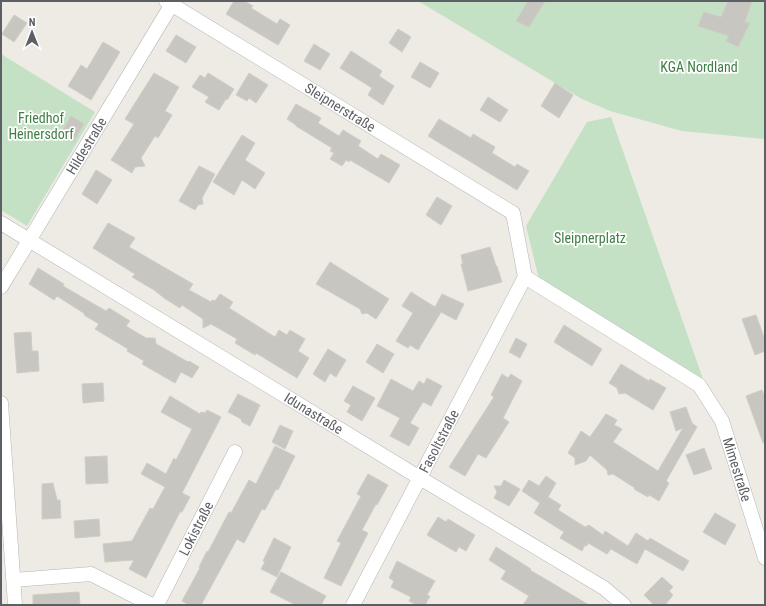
<svg xmlns="http://www.w3.org/2000/svg" width="766" height="606" font-family="'Roboto Condensed',sans-serif">
<style>
.green{fill:#c4e1c5}
.building{fill:#c8c6c1;stroke:#d0cdc3}
.lines{fill:none;stroke-linecap:round;stroke-linejoin:round}
.street-casing{stroke:#b4b6b9;stroke-width:15}
.street{stroke:#fff;stroke-width:14}
.labels{text-anchor:middle;dominant-baseline:central;stroke-width:3.5;stroke-linejoin:round;paint-order:stroke}
.park-label{font-size:14px;fill:#407e45;stroke:#fff}
.street-label{font-size:14px;fill:#5c5f63;stroke:#fff}
</style>
<rect width="100%" height="100%" fill="#edebe4"/>
<path class="green" d="M418 1H765V139L682 131 610 111 582 99Z
M1 54 95 112 27 226 1 210Z
M611 117 703 379 539 279 526 226 587 122Z"/>
<path class="building" d="M234 1H244L253 6 251 8 277 24 280 19 290 25 278 45 226 14Z
M528 1H545L529 27 516 21Z
M728 1H752L745 22 750 23 738 47 726 41 729 36 698 26 704 12 721 17Z
M14 15 27 23 14 42 2 34Z
M398 29 411 37 402 52 389 43Z
M176 35 196 47 186 63 166 51Z
M103 42 120 52 91 100 68 86 81 65 87 69Z
M314 44 330 54 320 70 304 61Z
M351 51 382 71 379 76 394 86 383 105 368 95 372 88 340 68Z
M420 62 439 73 430 88 411 77Z
M154 73 179 87 165 111 172 115 158 138 155 136 141 158 145 166 135 167 132 173 111 160 134 124 125 119Z
M208 73 234 89 227 100 226 99 219 110 205 102 209 97 192 87 200 75 205 78Z
M249 73 268 85 256 103 249 98 247 101 236 95Z
M555 83 573 95 559 118 541 106Z
M488 97 508 110 500 122 480 110Z
M296 104 321 118 318 123 339 136 343 130 361 141 358 146 378 159 381 154 400 165 389 183 350 160 349 162 346 160 342 166 330 159 334 153 330 151 332 148 296 126V125L287 119Z
M71 116 84 124 73 142 61 133Z
M439 119 471 138 473 134 495 147 492 153 515 167 517 164 529 171 517 190 428 136Z
M242 135 255 143 245 160 265 173 255 189 242 180 234 195 213 182Z
M199 166 215 174 202 198 203 204 198 205 195 210 179 201Z
M96 170 112 180 97 204 82 194Z
M437 197 452 206 441 225 426 215Z
M108 223 135 238 129 247 193 284 189 290 211 302 212 300 215 301 220 294 233 302 229 308 275 337 279 330 287 335 290 330 305 339 298 351 309 358 297 378 256 353 255 355 235 343 237 339 211 324 203 328V319L182 305 180 308 164 298 154 290 132 277 135 274 93 248Z
M490 247 496 266H497L502 282 468 291 461 264H463L461 255Z
M330 262 389 299 376 319 367 313 362 314 360 309 316 284Z
M38 268 64 284 63 286 106 311 109 308 130 321 126 326 146 338H155L156 344 160 346 188 362 189 361 199 367 192 378 181 372 175 383 142 364 144 361 127 351 128 349 95 329 99 324 84 315 85 314 57 296 54 300 29 284Z
M411 292 435 307 442 294 464 304 456 320 441 312 418 350 410 345 408 348 396 341 413 313 402 306Z
M756 315 765 340V351L755 355 742 319Z
M564 325 602 349 592 366 554 342Z
M31 332 32 351H38L39 371 17 373 14 333Z
M516 338 527 344 520 358 509 352Z
M377 344 394 354 383 373 366 362Z
M328 349 346 360 336 377 330 373 325 382 313 374Z
M621 364 649 381 650 379 666 388 653 410 625 393 619 394 617 388 609 383Z
M502 374 508 378 511 374 522 381 503 418 509 422 486 458 478 454 465 476 449 467 494 397 491 395Z
M427 378 442 386 431 406 423 402 410 423 419 428 409 446 390 436 400 418 377 406 391 379 413 391 419 381 424 384Z
M103 383 104 401 83 403 82 384Z
M353 386 375 398 362 421 347 412 351 405 344 401Z
M762 390 765 398V443H763L746 396Z
M238 394 260 405 250 426 242 422 241 419 228 412Z
M170 396 200 414 201 412 205 413 207 410 221 417 182 493 190 497 182 512H180L146 578 129 569 134 560 105 562 103 544 132 541 150 508 153 509 165 487 141 474 147 463 166 474 174 458 176 460 192 429 161 412Z
M686 407 692 423 697 427 666 481 669 483 659 501 649 495 648 497 634 489 635 488 613 474 608 475 607 470 590 455 586 461 575 465V458L568 453 581 431 590 437 606 414 617 420 614 425 622 429 613 442 658 471 683 428 676 431 670 412Z
M280 425 293 431 285 449 272 442Z
M275 446 295 456 278 490 276 489 265 510 262 509 244 543 237 539 201 605H189L182 601 200 568 199 567 207 551 208 552 229 512 231 513 249 480 256 484Z
M704 448 712 469 694 475 686 455Z
M107 456 108 483 86 484 85 457Z
M368 474 388 485 377 505 376 504 362 530 368 533 341 586 324 578 341 543 337 541 361 496 357 494Z
M546 476 556 483 548 497 561 505 558 510 585 527 589 525 603 535 605 531 628 546 636 533 648 541 650 538 689 561 683 571 645 549 637 564 611 549 607 554 588 543 587 546 585 545 582 551 560 538 564 532 534 513 540 503 522 491 529 480 539 486Z
M504 480 520 489 509 506 494 498 497 492 494 486H501Z
M53 483 57 500H60L61 518 42 519V484Z
M715 513 736 525 725 545 703 532Z
M438 517 446 522 448 519 475 535 466 551 459 547 456 552 427 535Z
M99 519 100 536 75 538 74 521Z
M274 538 291 547 277 577 261 569 265 562 263 561Z
M496 547 531 569 530 570 589 605H523L529 596 501 579 506 571 489 560Z
M397 561 435 581 427 595 430 596 425 605H417L409 601 411 597 391 587 394 581 389 578Z
M281 572 326 596 321 605H296L270 592Z
M662 577 673 587 669 591 673 595 665 605H654L644 595Z
M79 592 80 605H33V595Z"/>
<g class="lines">
<defs>
<g id="street">
<path id="s1" d="M166 1 513 213 525 277 699 385 722 421 765 558"/>
<path id="s2" d="M1 223 420 478 604 588 624 605"/>
<path id="s3" d="M1 287 172 4"/>
<path d="M1 403 15 605"/>
<path d="M14 580 91 574 152 605"/>
<path id="s4" d="M157 605 235 452"/>
<path id="s5" d="M353 605 525 277"/>
</g>
</defs>
<use href="#street" class="street-casing"/>
<use href="#street" class="street"/>
</g>
<g class="labels">
<g class="park-label">
<text x="699" y="67">KGA Nordland</text>
<text x="41" y="118">Friedhof<tspan x="41" dy="16">Heinersdorf</tspan></text>
<text x="590" y="238">Sleipnerplatz</text>
</g>
<g class="street-label">
<text stroke="none"><textPath href="#s1" startOffset="204">Sleipnerstraße</textPath></text>
<text stroke="none"><textPath href="#s3" startOffset="165">Hildestraße</textPath></text>
<text stroke="none"><textPath href="#s2" startOffset="366">Idunastraße</textPath></text>
<text stroke="none"><textPath href="#s5" startOffset="185">Fasoltstraße</textPath></text>
<text stroke="none"><textPath href="#s1" startOffset="770">Mimestraße</textPath></text>
<text stroke="none"><textPath href="#s4" startOffset="86">Lokistraße</textPath></text>
</g>
</g>
<rect width="766" height="606" fill="none" stroke="#5c5f63" stroke-width="4"/>
<g transform="translate(32 32)" stroke="#ffffff" stroke-width="3" paint-order="stroke">
<path d="M0-3L7 15L0 10L-7 15Z" fill="#5c5f63"/>
<text y="-6" font-size="11" font-weight="bold" text-anchor="middle" fill="#5c5f63">N</text>
</g>
</svg>
